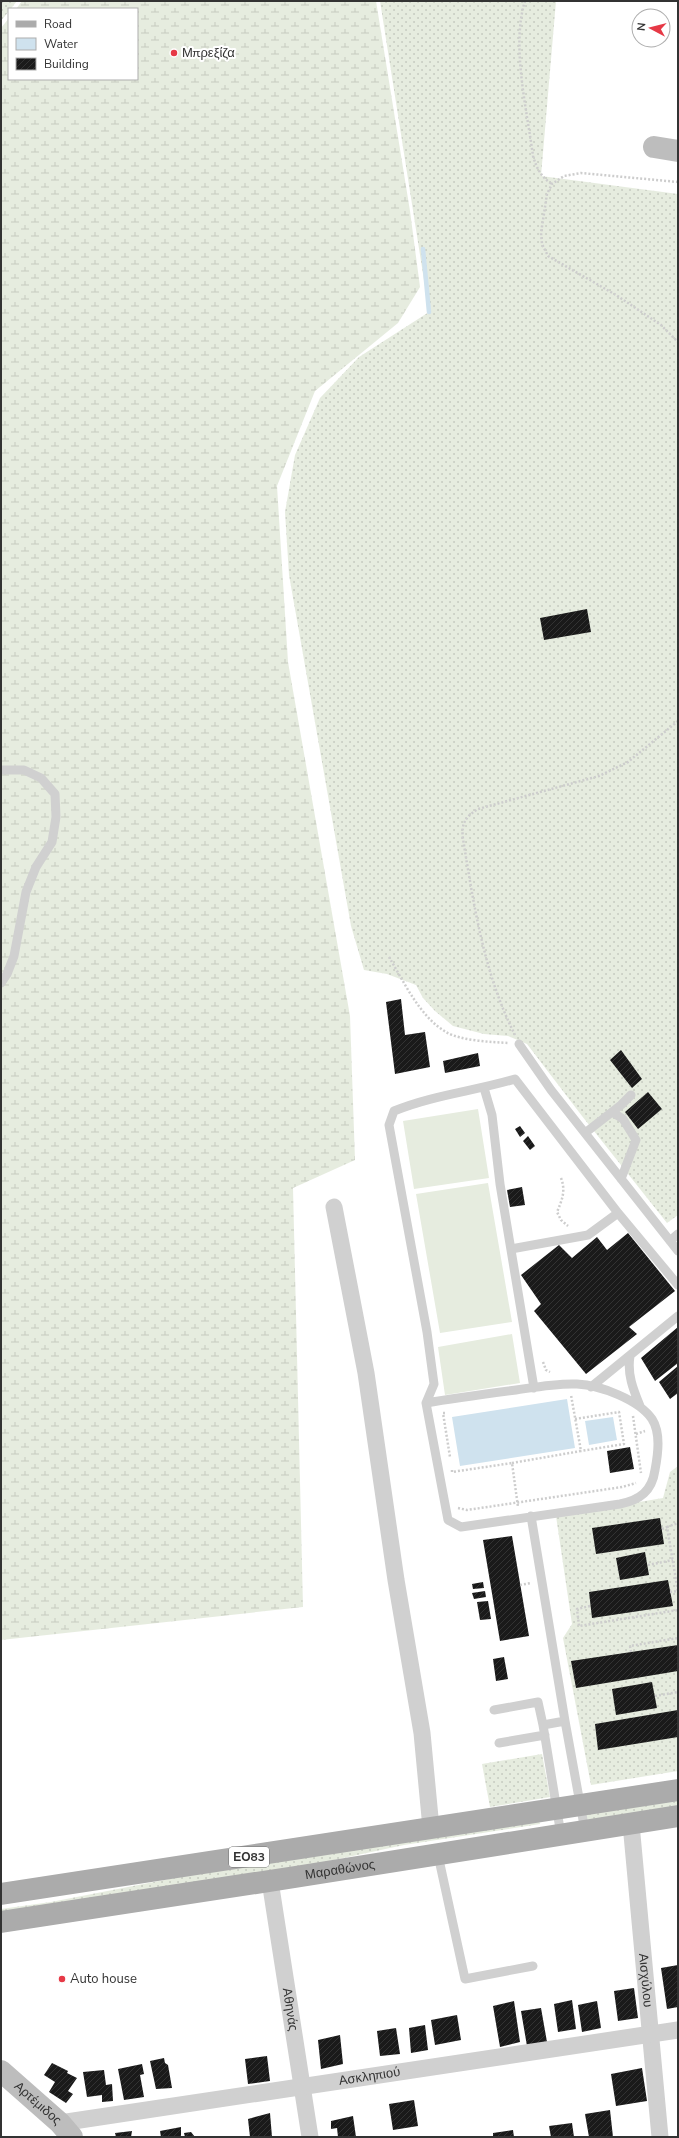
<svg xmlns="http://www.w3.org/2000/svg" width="679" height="2138" font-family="'Nunito Sans',sans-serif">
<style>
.grass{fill:url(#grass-dots)}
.wetland{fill:url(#wetland-marsh)}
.pitch{fill:#e6ecdf}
.water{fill:#cfe2ee}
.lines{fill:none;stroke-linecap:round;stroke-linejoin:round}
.stream{stroke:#cfe2ee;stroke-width:4.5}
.building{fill:url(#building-hatch)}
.path{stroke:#cdcdcd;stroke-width:2.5;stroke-dasharray:2 2;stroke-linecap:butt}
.lane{stroke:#d0d0d0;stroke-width:9}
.street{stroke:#d0d0d0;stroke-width:17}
.secondary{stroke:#bdbdbd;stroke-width:22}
.primary{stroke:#ababab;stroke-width:22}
.poi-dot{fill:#e63946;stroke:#fff;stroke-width:1.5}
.labels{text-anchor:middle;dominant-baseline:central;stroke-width:4;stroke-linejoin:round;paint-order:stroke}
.shield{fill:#fff;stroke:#707070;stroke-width:1}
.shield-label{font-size:12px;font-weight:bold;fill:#333}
.poi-label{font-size:13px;fill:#333;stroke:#fff;text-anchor:start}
.street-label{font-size:13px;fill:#333;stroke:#fff}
</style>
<defs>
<pattern id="grass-dots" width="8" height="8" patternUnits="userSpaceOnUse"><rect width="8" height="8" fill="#e6ecdf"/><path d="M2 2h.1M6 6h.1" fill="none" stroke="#c6cbc0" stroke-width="1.8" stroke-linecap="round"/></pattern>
<pattern id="wetland-marsh" width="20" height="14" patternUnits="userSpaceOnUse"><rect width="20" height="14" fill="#e6ecdf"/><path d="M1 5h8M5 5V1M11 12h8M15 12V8" fill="none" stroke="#c6cbc0"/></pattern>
<pattern id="building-hatch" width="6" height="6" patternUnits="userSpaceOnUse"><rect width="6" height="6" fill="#1a1a1a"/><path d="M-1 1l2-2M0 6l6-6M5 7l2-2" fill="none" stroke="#333"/></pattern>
</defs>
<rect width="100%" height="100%" fill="#fff"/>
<path class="grass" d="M1 1H17L1 21Z
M380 1H556L541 176 678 194V1215L667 1223 582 1116 527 1044 508 1036 484 1034 453 1026 435 1011 423 998 416 985 387 974 364 970 351 926 289 575 285 512 295 455 320 398 359 357 429 312Z
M678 1466V1771L591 1785 563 1638 572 1624 556 1516 663 1498 670 1472Z
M542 1754 550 1797 490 1807 482 1764Z
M678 1799V1808L586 1820 584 1812Z
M539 1820 540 1824 404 1845 292 1869 1 1913V1909L51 1902 210 1871Z"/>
<path class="wetland" d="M22 1H376L410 211 420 287 398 323 315 391 277 486 288 662 350 1016 355 1160 293 1188 303 1607 1 1640V28L9 18V79H137V9H16Z"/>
<path class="pitch" d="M478 1109 489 1178 414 1189 403 1121Z
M488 1183 512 1322 440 1333 416 1194Z
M512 1334 520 1383 445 1395 438 1347Z"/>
<path class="water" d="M567 1399 575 1448 460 1466 452 1417Z
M613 1417 617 1440 589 1445 585 1421Z"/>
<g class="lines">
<path class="stream" d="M423 249 429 312"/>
</g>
<path class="building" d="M587 609 591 632 544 640 540 618Z
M401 999 405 1035 425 1032 430 1067 395 1074 386 1002Z
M621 1050 642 1079 632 1088 610 1060Z
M478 1053 480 1066 445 1073 443 1061Z
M648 1092 662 1109 638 1129 625 1112Z
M520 1126 525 1133 520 1137 515 1129Z
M528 1136 535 1146 530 1150 523 1141Z
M522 1187 525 1205 510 1207 507 1190Z
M628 1233 675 1291 629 1327 637 1334 586 1374 534 1311 541 1304 521 1275 559 1245 572 1258 597 1237 607 1250Z
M678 1327V1363L655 1381 641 1358Z
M678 1366V1393L670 1399 659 1382Z
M630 1447 634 1469 610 1473 607 1451Z
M660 1518 664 1544 596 1554 592 1528Z
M512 1536 529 1636 500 1641 483 1540Z
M645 1552 649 1575 620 1580 616 1558Z
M668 1580 673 1606 592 1618 589 1592Z
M483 1582 484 1588 473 1589 472 1584Z
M485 1591 486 1597 474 1599 472 1593Z
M488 1601 491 1619 480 1620 477 1602Z
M678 1645V1671L576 1688 571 1661Z
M504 1657 508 1679 496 1681 493 1659Z
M652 1682 657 1708 616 1715 612 1689Z
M678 1710V1737L598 1750 595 1724Z
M678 1965V2007L667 2009 661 1968Z
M634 1988 638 2018 618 2021 614 1991Z
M572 2000 576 2029 558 2032 554 2004Z
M514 2001 520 2042 500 2047 493 2006Z
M597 2001 601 2028 582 2032 578 2005Z
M541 2008 547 2042 527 2046 521 2011Z
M457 2015 461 2040 435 2045 431 2020Z
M425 2025 428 2050 411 2053 409 2028Z
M396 2028 400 2054 380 2056 377 2031Z
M340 2035 343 2064 321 2069 318 2040Z
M267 2056 270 2081 248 2084 245 2059Z
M164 2058 165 2063 168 2065 172 2088 156 2089 150 2061Z
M52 2063 68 2071 67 2073 77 2078 68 2091 73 2094 66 2103 49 2092 55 2082 44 2075Z
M142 2064 144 2074 140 2075 144 2097 124 2100 118 2069Z
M642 2068 647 2101 616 2106 611 2074Z
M104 2070 106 2085 112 2084 113 2101 102 2102V2095L87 2097 83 2072Z
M414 2100 418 2126 393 2130 389 2104Z
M610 2110 613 2137H589L585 2114Z
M270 2113 272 2137H250L248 2119Z
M353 2116 356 2137H338L337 2128 331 2129V2121Z
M572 2123 574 2137H551L549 2126Z
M181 2127V2137H161L160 2131Z
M513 2130 514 2137H493V2133Z
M132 2131 131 2137H116L115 2133Z
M191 2132 195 2137H185L184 2133Z"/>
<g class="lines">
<path class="path" d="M525 1C511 45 527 110 533 156 537 169 541 177 552 184
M678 182 581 173 564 176 552 184 547 194 541 233 542 244 548 256 616 295 661 325 678 342
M389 957C404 982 420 1017 446 1032 461 1041 492 1042 509 1043
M515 1035C484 974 474 906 463 839 461 824 465 817 478 809L599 776 628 762 678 721
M561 1178C566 1191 562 1200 557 1212L561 1220 568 1226
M543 1362 546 1370 550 1372
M445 1413H443L450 1457
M633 1416 641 1473
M575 1419 619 1412 624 1444 581 1451
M636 1434 645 1431
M512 1463 581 1451 571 1395
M452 1470V1472L512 1463 518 1507
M458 1508 467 1510 622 1487 636 1483
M667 1527 678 1523
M662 1529 667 1527 678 1592
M648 1565 673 1560
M520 1585 531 1583
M670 1592 678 1591
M590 1606 577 1609 579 1626 678 1610
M631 1652 630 1646 678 1638
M655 1696 678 1692"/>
<path class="lane" d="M1 770H24L41 778 55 794 56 817 52 842 36 867 26 892 14 956 7 974 1 983
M519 1044 551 1090 678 1251
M484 1088 492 1115 500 1184 534 1388
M612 1112 623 1119 636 1140 621 1179
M585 1133 621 1105 631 1095
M618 1213 678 1285
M670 1241 678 1234
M630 1356C627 1374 633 1389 640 1406
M591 1387 678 1316
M426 1403C456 1398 486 1394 516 1390 536 1387 557 1383 577 1384 600 1385 639 1400 652 1419 661 1433 658 1454 655 1470 652 1491 640 1500 620 1504L461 1527 448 1520 426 1403 434 1384 427 1332 389 1125 394 1111C433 1095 475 1091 515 1079L618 1213 588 1235 511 1249
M531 1516 565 1721 543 1725 561 1835
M494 1710 538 1702 543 1725
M565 1721 585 1831
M499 1743 545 1735
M438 1855 465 1979 533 1966"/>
<g class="street">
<path d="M334 1207 366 1373 396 1580 422 1733 431 1828"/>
<path id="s1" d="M631 1824 660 2137"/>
<path id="s2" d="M270 1881 310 2137"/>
<path id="s3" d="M60 2123 678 2030"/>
</g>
<g class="secondary">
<path d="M654 147 678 151"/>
<path id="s4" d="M1 2071 60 2123 72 2137"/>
</g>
<g class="primary">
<path d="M1 1894 678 1790"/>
<path id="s5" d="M1 1922 295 1877 678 1816"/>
</g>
</g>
<g class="poi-dot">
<circle cx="174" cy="53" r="4"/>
<circle cx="62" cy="1979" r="4"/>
</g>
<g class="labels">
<rect class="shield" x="229" y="1847" width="40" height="20" rx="3"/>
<g class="shield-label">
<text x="249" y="1857">ΕΟ83</text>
</g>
<g class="poi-label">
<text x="182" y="53">Μπρεξίζα</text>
<text x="70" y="1979">Auto house</text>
</g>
<g class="street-label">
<text stroke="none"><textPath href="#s5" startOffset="343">Μαραθώνος</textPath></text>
<text stroke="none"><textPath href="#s1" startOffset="157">Αισχύλου</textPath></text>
<text stroke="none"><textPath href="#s2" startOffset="130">Αθηνάς</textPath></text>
<text stroke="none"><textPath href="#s3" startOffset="313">Ασκληπιού</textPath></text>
<text stroke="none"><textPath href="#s4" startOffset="49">Αρτέμιδος</textPath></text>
</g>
</g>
<rect width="679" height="2138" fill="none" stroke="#333333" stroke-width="4"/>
<rect x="8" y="8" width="130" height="72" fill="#ffffff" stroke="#adadad"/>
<rect x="16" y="21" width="20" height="6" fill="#ababab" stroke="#adadad"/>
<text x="44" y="28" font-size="12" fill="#333333">Road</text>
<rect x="16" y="38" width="20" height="12" fill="#cfe2ee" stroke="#adadad"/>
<text x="44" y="48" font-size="12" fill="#333333">Water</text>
<rect x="16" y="58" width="20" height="12" fill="url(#building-hatch)" stroke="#adadad"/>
<text x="44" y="68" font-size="12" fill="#333333">Building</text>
<g transform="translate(651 28) rotate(277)"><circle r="19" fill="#ffffff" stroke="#adadad"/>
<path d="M0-3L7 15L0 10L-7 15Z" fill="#e63946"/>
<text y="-6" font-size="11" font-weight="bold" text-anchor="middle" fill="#333333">N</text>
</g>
</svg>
